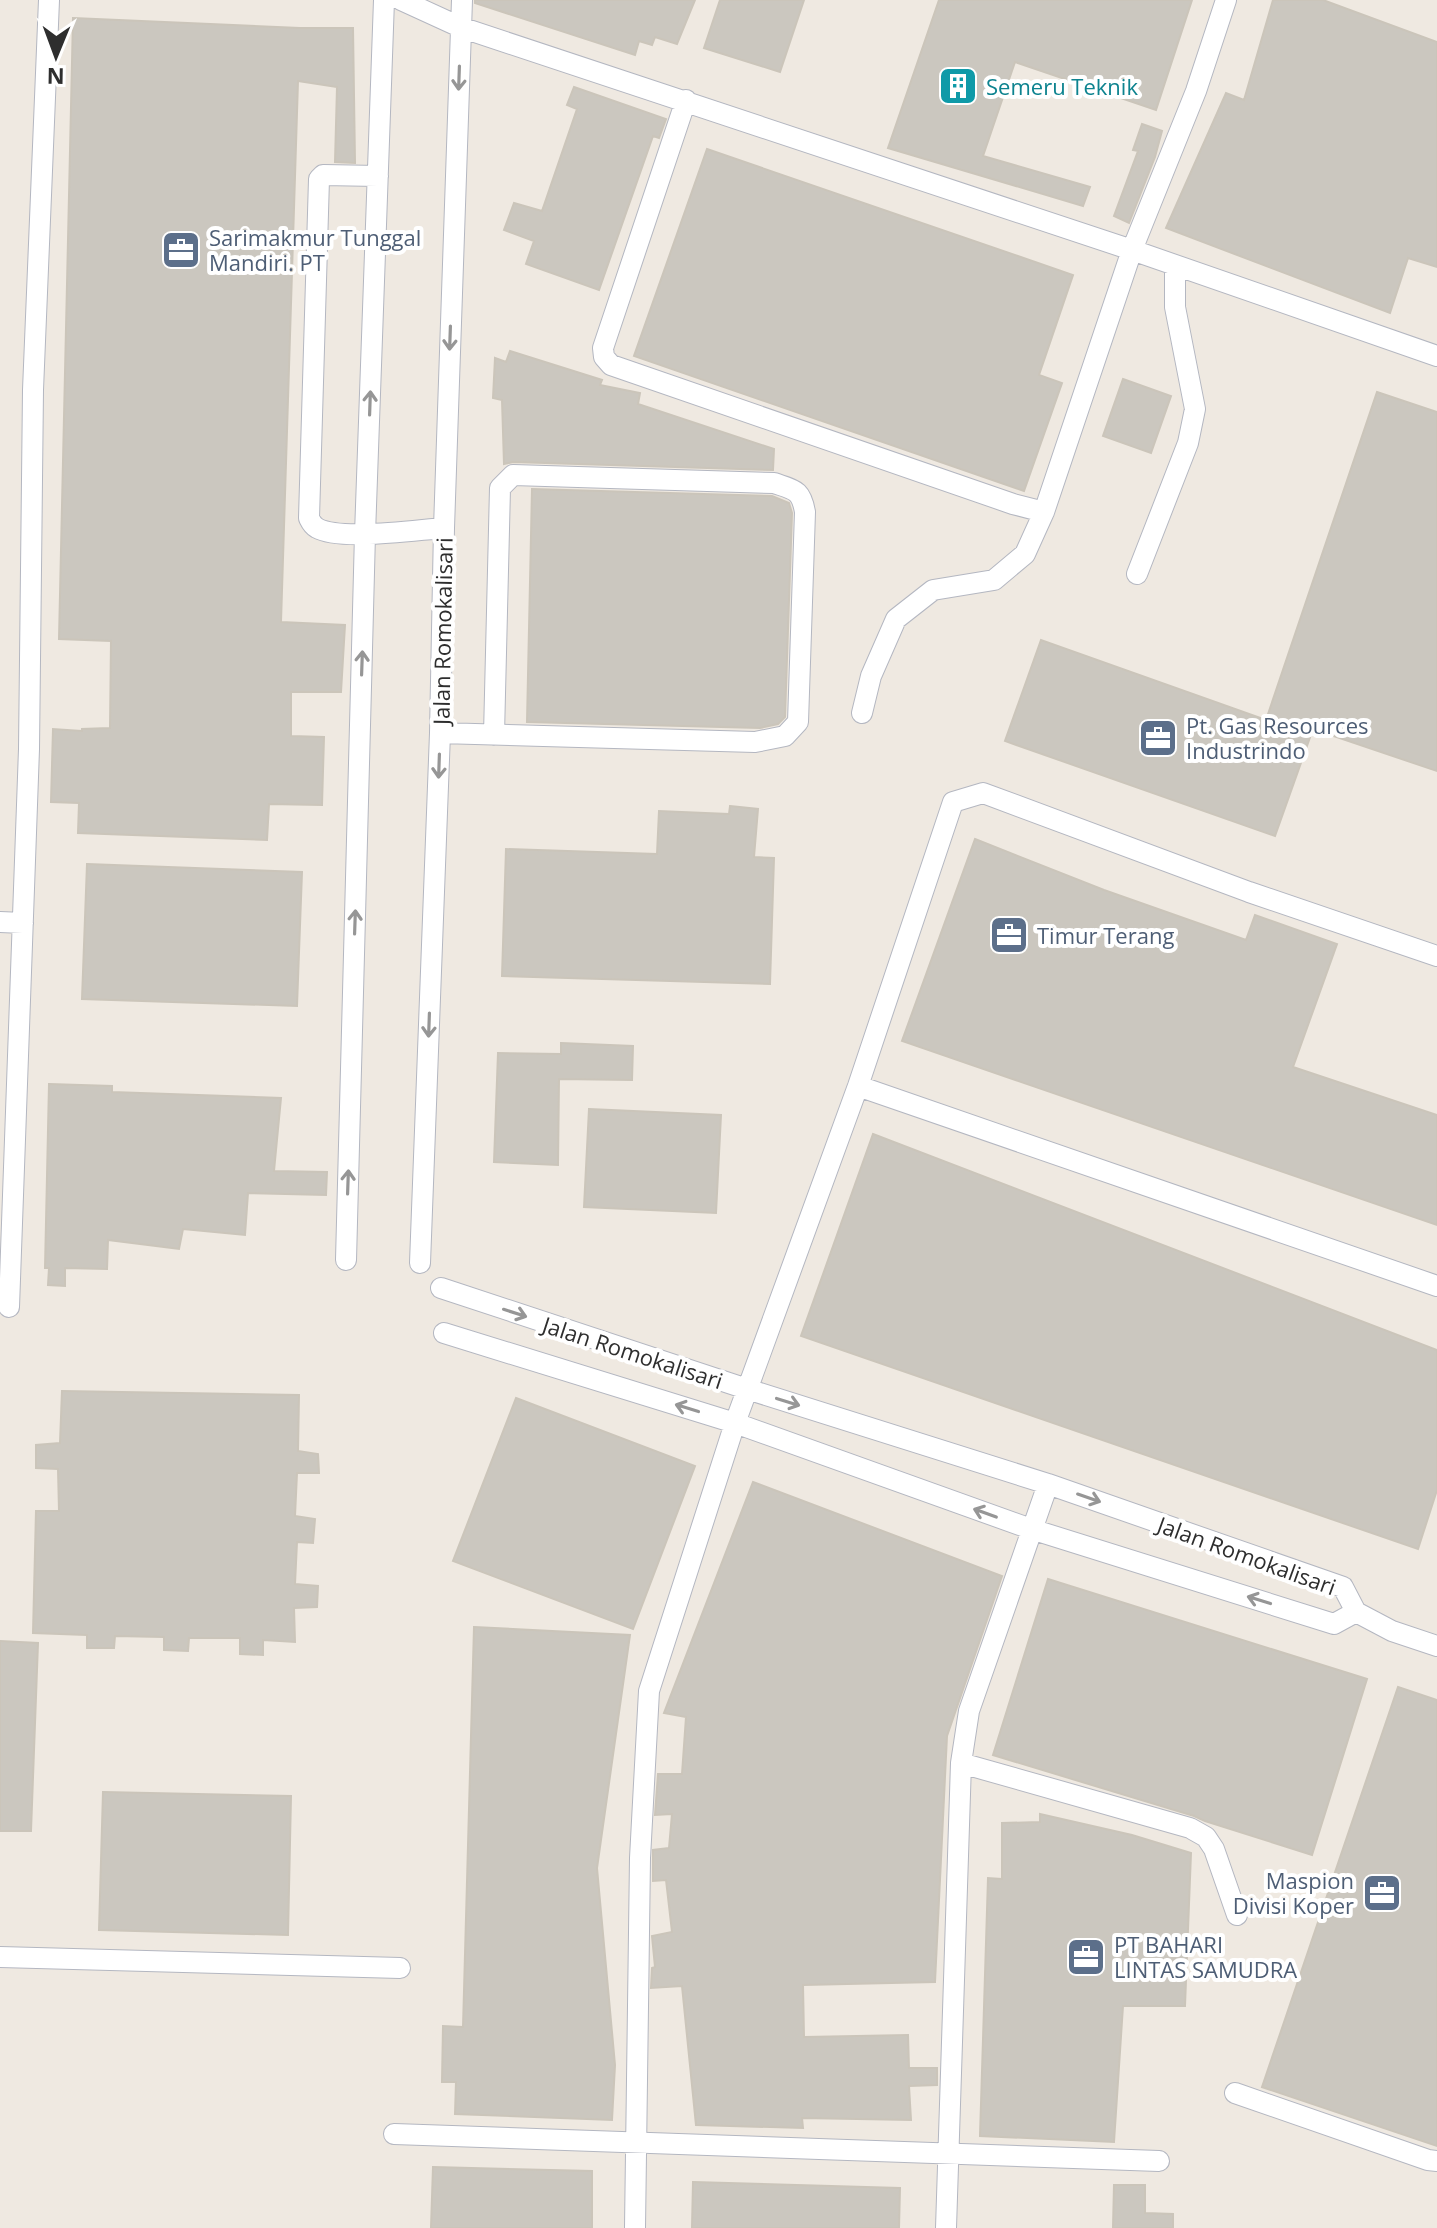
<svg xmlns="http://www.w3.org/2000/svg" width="1437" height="2228" font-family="'Open Sans',sans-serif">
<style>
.building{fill:#cbc7bf;stroke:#cbc5ba;stroke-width:2}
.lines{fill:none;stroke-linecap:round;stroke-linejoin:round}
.minor-casing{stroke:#b4b7c1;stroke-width:22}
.minor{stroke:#fff;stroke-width:20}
.oneway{stroke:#969696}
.labels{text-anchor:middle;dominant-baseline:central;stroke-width:8;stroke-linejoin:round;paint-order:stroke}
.culture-label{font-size:22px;fill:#0d838f;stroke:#fff;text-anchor:start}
.service-label{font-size:22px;fill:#4e5e75;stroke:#fff;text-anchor:start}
.street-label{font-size:22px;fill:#2e2e2e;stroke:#fff}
</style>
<rect width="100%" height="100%" fill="#efe9e1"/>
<path class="building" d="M475 0H695L677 44 655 37 652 45 639 41 635 55 475 3Z
M720 0H804L780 72 704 48Z
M939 0H1192L1156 110 1015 62 983 156 1090 187 1083 206 888 148Z
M1273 0H1323L1437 42V267L1408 258 1390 313 1166 228 1226 93 1244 100Z
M73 18 300 28H353L355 163 335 162 337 87 298 81 281 622 345 625 341 692H291V736L324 737 322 805 269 804 267 840 78 833 79 803 51 802 53 729 82 731V729L110 728 111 641 59 639Z
M574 87 666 119 659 138 653 136 599 290 526 264 534 241 504 230 514 203 542 211 577 109 567 105Z
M1142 124 1162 131 1155 157 1129 223 1114 216 1138 151 1133 150Z
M707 149 1073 275 1039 375 1062 383 1024 491 634 356Z
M510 351 602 380 600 385 640 393 638 404 774 449 773 470 513 462 504 464 502 400 493 398 495 358 506 362Z
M1123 379 1171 396 1151 453 1103 436Z
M1377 392 1437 412V771L1313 729 1275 836 1005 741 1041 640 1266 720Z
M532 489 772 496 789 503 792 513 785 717 778 724 760 728 527 722Z
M730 806 758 809 754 857 774 858 770 984 502 976 506 849 657 854 659 811 729 814Z
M975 839 1104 890 1246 940 1255 915 1337 944 1293 1067 1437 1115V1225L902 1041Z
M87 864 302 872 297 1006 82 999Z
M561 1043 633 1046 632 1080 559 1079 558 1165 494 1162 498 1053 561 1054Z
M49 1084 112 1086V1092L281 1098 274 1171 327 1172 326 1195 248 1193 245 1235 183 1229 179 1249 108 1240 107 1269 65 1268V1286L48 1285 49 1268H45Z
M589 1109 721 1115 716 1213 584 1207Z
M873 1134 1437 1350V1490L1418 1549 801 1336Z
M62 1391 299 1395 298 1451 318 1454 319 1473H297L295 1516 315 1519 313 1543 297 1542 295 1584 318 1586 317 1607 294 1608 295 1642 263 1640V1655L240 1654V1638H189L188 1651 164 1650V1637L115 1636 114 1648H87V1635L33 1633 36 1511H59L58 1469 36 1468V1445L60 1443Z
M516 1398 695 1466 633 1629 453 1561Z
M753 1482 1002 1576 947 1736 935 1982 803 1985 804 2037 908 2035 909 2068H937V2085L909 2086 911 2120 802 2118 803 2128 696 2125 682 1986 651 1988 652 1968 655 1967 652 1936 672 1932 666 1880 653 1881V1850L669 1848 672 1814 655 1815 658 1774H682L686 1717 664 1713Z
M1048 1579 1367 1679 1312 1855 1205 1821 1194 1816 993 1755Z
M474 1627 630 1635 597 1868 615 2065 612 2120 455 2114 456 2082H442L443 2026 463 2027Z
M0 1641 38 1643 31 1831H0Z
M1398 1687 1437 1700V2146L1262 2087Z
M103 1792 291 1796 288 1935 99 1930Z
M1040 1814 1132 1835 1191 1853 1185 2006H1123L1114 2142 980 2136 988 1878 1002 1879V1823L1040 1822Z
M433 2167 592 2171V2228H431Z
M693 2182 900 2188 899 2228H692Z
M1114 2185H1145V2213L1173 2214V2228H1113Z"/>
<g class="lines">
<defs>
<path id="minor" d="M401 0 460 27 1132 250 1437 356
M686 100 603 348 604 357 611 365 1013 504 1044 512
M378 176 323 175 319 179 309 518C311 522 312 525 317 528 340 541 415 530 444 528
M1137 574 1188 443 1195 409 1175 307V266
M862 713 871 676 896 619 933 590 994 580 1025 554 1044 512 1132 250 1196 91 1226 0
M440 733 755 742 785 736 798 722 805 512C801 489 794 490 774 483L513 475 500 488 494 735
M0 922 23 923
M858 1086 1437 1286
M346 1260 365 534 384 0
M420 1263 440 733 444 528 462 0
M441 1288 747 1389 1048 1484 1343 1587 1356 1612
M9 1307 29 749 33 390 49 0
M444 1333 735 1423 1031 1529 1334 1624 1356 1612
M1356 1612 1392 1631 1437 1646
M961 1763 1190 1828 1206 1837 1214 1849 1237 1915
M0 1957 400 1968
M1235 2093 1428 2160 1437 2161
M394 2134 1159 2161
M635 2228 640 1858 649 1691 735 1423 858 1086 953 802 983 793 1249 892 1437 956
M946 2228 961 1763 969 1711 1048 1484"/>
</defs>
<use href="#minor" class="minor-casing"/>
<use href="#minor" class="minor"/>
</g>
<defs><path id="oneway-shaft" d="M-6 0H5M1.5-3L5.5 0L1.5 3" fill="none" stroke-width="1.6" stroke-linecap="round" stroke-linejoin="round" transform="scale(2)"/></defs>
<g class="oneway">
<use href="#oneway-shaft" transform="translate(459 78) rotate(92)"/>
<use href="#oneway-shaft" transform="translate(450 338) rotate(92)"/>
<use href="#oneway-shaft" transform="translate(370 403) rotate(-88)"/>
<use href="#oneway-shaft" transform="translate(362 663) rotate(-88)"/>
<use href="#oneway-shaft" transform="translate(439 766) rotate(92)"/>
<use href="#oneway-shaft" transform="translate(355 922) rotate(-88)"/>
<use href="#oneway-shaft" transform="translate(429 1025) rotate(92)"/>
<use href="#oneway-shaft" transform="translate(348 1182) rotate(-88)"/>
<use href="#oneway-shaft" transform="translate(515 1313) rotate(18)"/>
<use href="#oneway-shaft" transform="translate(788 1402) rotate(17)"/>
<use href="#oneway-shaft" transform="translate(687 1408) rotate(-163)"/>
<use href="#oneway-shaft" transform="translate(1089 1498) rotate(19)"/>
<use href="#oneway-shaft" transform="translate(985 1513) rotate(-160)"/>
<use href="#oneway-shaft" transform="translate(1259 1600) rotate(-163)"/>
</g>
<defs>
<symbol id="building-square" viewBox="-11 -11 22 22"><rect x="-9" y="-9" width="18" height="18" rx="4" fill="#0f9aa8" stroke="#fff"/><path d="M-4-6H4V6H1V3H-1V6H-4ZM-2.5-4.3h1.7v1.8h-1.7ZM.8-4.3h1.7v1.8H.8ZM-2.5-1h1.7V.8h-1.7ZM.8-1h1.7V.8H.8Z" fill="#fff"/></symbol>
<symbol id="office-square" viewBox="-11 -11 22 22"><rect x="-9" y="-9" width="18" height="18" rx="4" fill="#5c6f8a" stroke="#fff"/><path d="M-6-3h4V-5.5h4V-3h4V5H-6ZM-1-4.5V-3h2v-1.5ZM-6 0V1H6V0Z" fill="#fff"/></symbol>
</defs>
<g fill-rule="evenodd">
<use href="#building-square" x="936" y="64" width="44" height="44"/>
<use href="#office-square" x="159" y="228" width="44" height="44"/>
<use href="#office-square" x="1136" y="716" width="44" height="44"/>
<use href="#office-square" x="987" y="913" width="44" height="44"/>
<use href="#office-square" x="1360" y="1871" width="44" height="44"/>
<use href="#office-square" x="1064" y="1935" width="44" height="44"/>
</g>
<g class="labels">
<g class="culture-label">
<text x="986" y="86">Semeru Teknik</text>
</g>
<g class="service-label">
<text x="209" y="237">Sarimakmur Tunggal<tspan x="209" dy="25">Mandiri. PT</tspan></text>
<text x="1186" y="725">Pt. Gas Resources<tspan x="1186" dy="25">Industrindo</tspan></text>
<text x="1037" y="935">Timur Terang</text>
<text x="1354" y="1880" text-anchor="end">Maspion<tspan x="1354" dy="25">Divisi Koper</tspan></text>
<text x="1114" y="1944">PT BAHARI<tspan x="1114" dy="25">LINTAS SAMUDRA</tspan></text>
</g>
<g class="street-label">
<text transform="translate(442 631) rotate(-89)">Jalan Romokalisari</text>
<text transform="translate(633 1352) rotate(18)">Jalan Romokalisari</text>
<text transform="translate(1247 1555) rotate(20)">Jalan Romokalisari</text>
</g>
</g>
<g transform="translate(56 56) rotate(181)" stroke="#ffffff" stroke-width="6" paint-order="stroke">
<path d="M0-6L14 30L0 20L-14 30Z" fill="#2e2e2e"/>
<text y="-12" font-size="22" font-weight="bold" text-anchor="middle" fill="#2e2e2e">N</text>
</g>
</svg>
